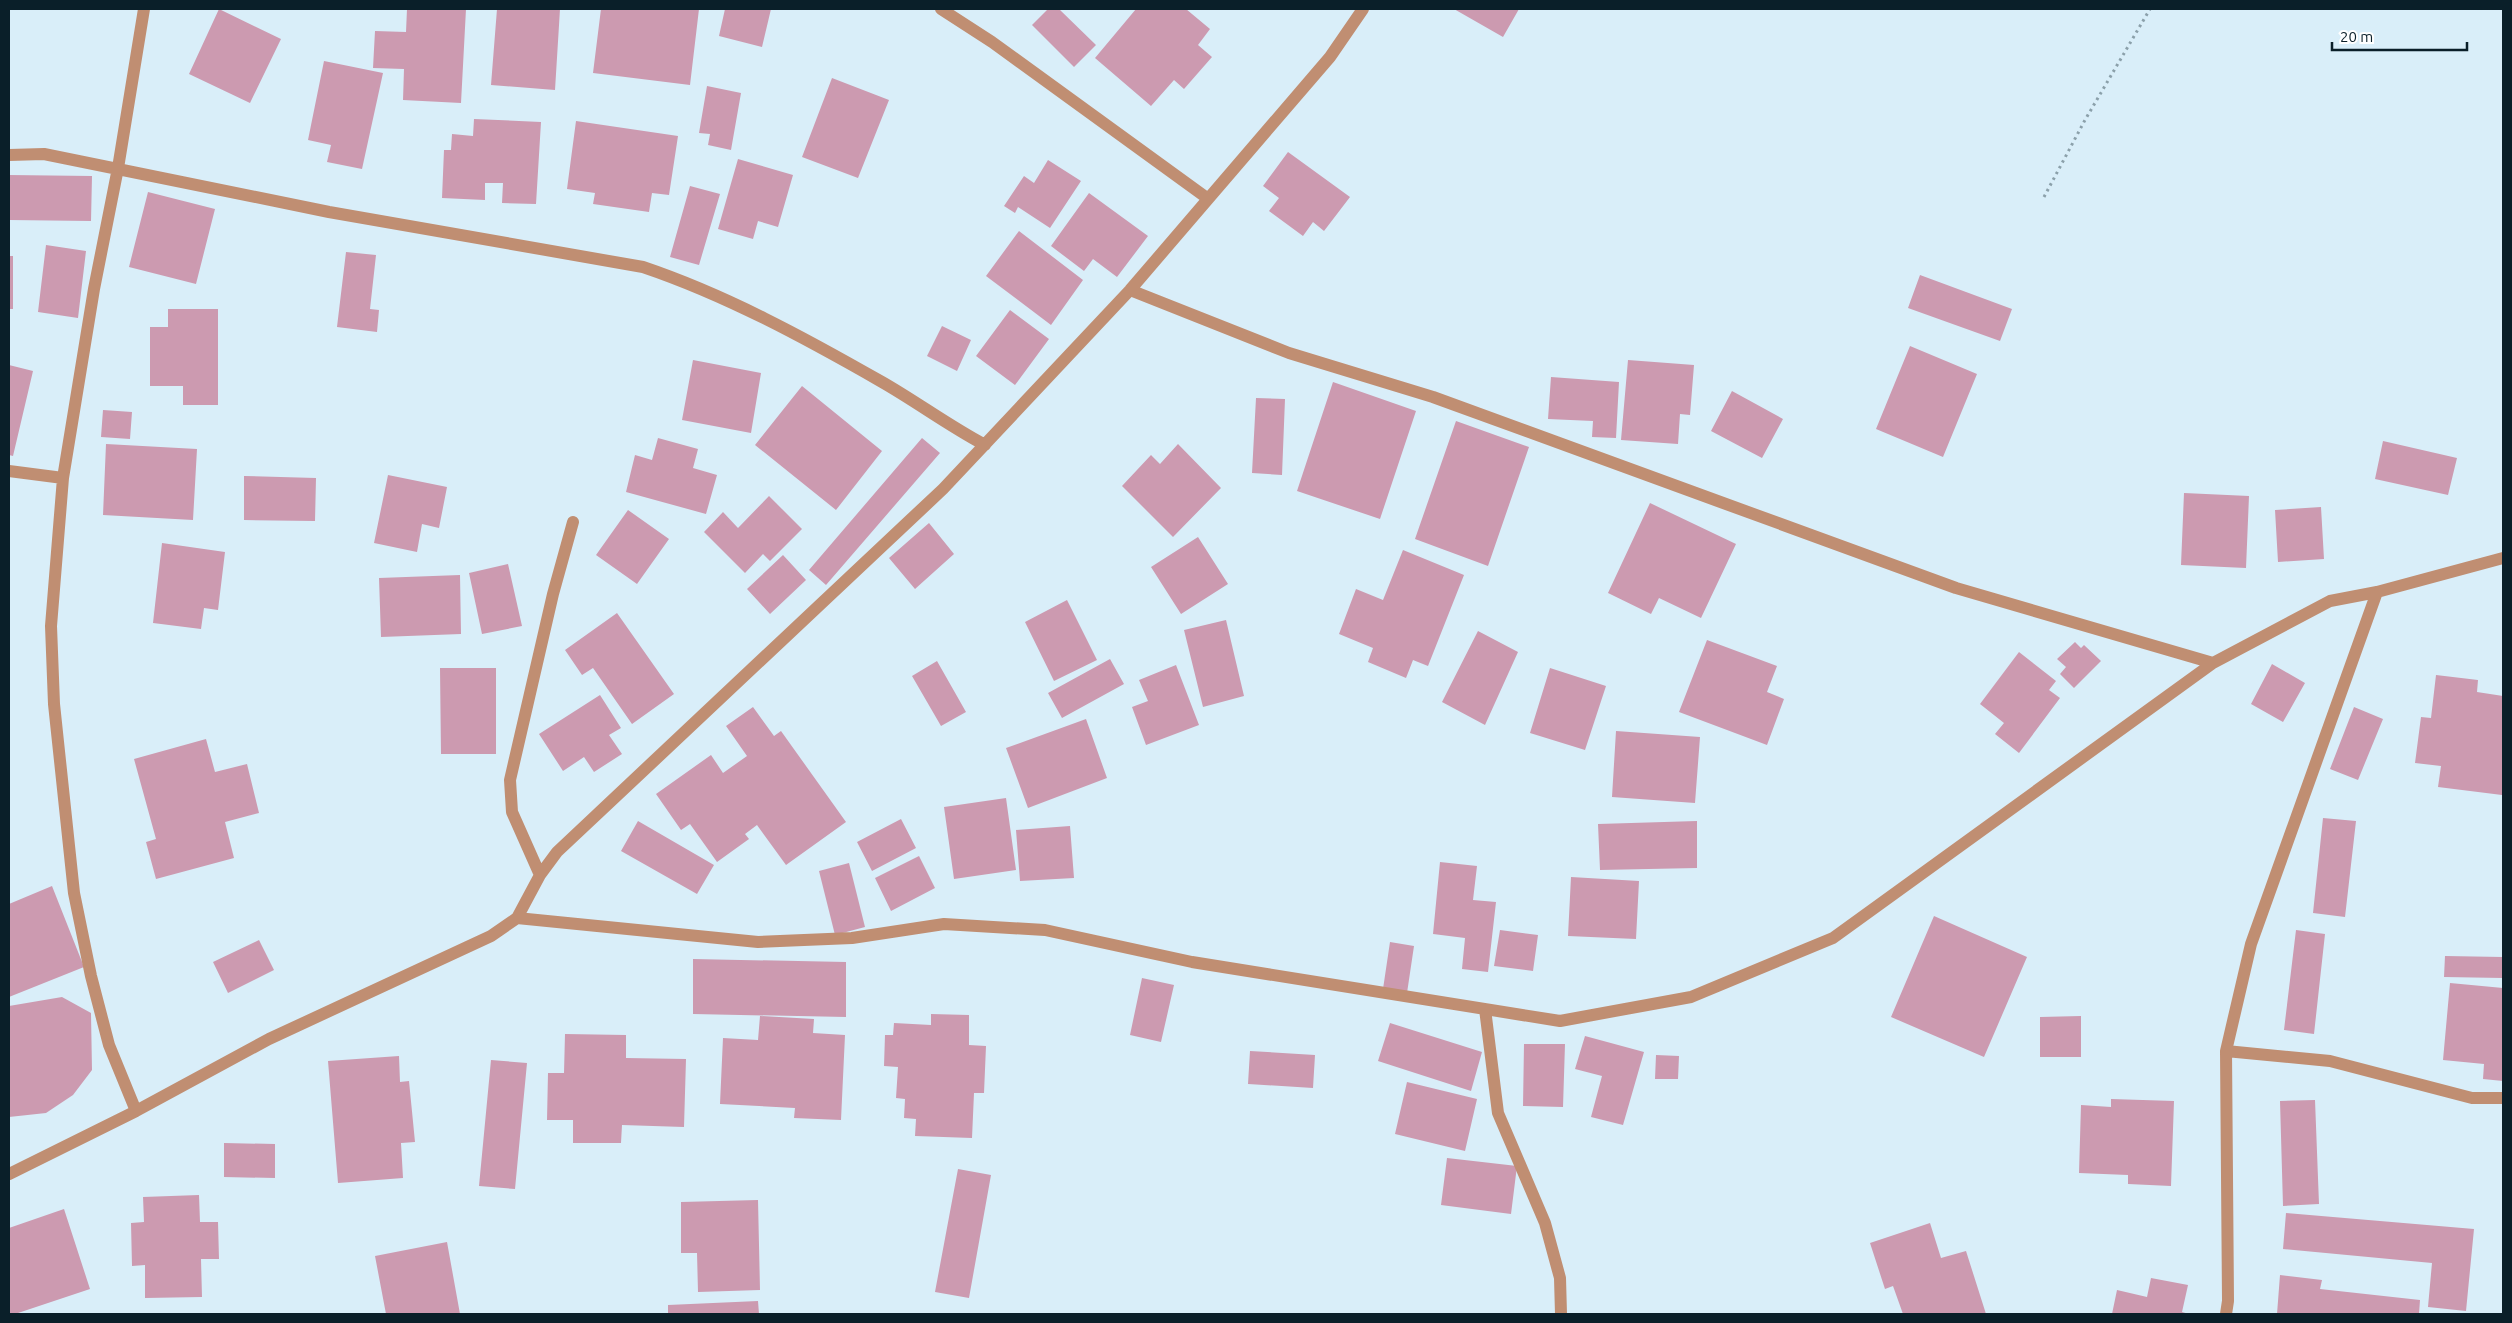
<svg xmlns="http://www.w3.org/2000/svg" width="2512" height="1323" font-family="Ubuntu,sans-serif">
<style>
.building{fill:#cc9ab0}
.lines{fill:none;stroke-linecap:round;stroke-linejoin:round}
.path{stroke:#8ba0aa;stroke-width:3;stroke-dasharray:2.5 4;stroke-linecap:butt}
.minor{stroke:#c08e72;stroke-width:12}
</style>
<rect width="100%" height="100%" fill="#d9eef9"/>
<path class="building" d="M219 9 281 39 250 103 189 74Z
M407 9H466L461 103 403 100 404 69 373 68 375 31 406 32Z
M497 9H560L555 90 491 85Z
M601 9H699L690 85 593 73Z
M725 9H771L762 47 719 36Z
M1048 9H1059L1096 45 1074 67 1032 25Z
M1136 9H1186L1210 29 1198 45 1212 57 1184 89 1174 80 1151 106 1095 58Z
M1454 9H1519L1503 37Z
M324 61 383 73 362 169 327 162 331 145 308 140Z
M832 78 889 100 858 178 802 157Z
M707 86 741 93 731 150 708 145 710 134 699 133Z
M474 119 541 122 536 204 502 203 503 183H485V200L442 198 444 150H451L452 134 473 136Z
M576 121 678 136 669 195 652 193 649 212 593 204 595 193 567 189Z
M1288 152 1350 197 1324 231 1313 222 1303 236 1269 211 1279 198 1263 186Z
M738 159 793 175 778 227 758 221 753 239 718 229Z
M1048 160 1081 181 1050 228 1018 207 1015 213 1004 206 1024 176 1034 183Z
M9 175 92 176 91 221 9 220Z
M690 186 720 194 699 265 670 257Z
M148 192 215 209 196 284 129 267Z
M1089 193 1148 236 1117 277 1093 259 1084 271 1051 246Z
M1019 231 1083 280 1051 325 986 276Z
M46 245 86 251 78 318 38 312Z
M346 252 376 255 370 309 379 310 377 332 337 327Z
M9 256H13V309H9Z
M1920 275 2012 309 2000 341 1908 308Z
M168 309H218V405H183V386H150V327H168Z
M1010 310 1049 339 1015 385 976 356Z
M942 326 971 340 957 371 927 356Z
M1910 346 1977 374 1943 457 1876 429Z
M693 360 761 373 751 433 682 420Z
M1628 360 1694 365 1690 415 1680 414 1678 444 1621 440Z
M9 365 33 371 13 456 9 455Z
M1551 377 1619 382 1616 438 1592 437 1593 421 1548 419Z
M1333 382 1416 411 1380 519 1297 491Z
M802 386 882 451 836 510 755 445Z
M1732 391 1783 419 1762 458 1711 431Z
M1256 398 1285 399 1282 475 1252 473Z
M103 410 132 412 130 439 101 437Z
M1456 421 1529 447 1488 566 1415 539Z
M658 438 698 449 693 468 717 475 706 514 626 492 635 455 652 460Z
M922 438 940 453 826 585 809 570Z
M2383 441 2457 458 2448 495 2375 479Z
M106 444 197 449 193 520 103 515Z
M1178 444 1221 488 1173 537 1122 486 1151 455 1160 464Z
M388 475 447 487 439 528 422 524 417 552 374 543Z
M244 476 316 478 315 521 244 520Z
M2184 493 2249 496 2246 568 2181 565Z
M769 496 802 529 770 561 763 554 745 573 704 532 723 512 738 528Z
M1650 503 1736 544 1701 618 1659 598 1651 614 1608 593Z
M2321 507 2324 559 2278 562 2275 510Z
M628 510 669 539 637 584 596 555Z
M929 523 954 554 915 589 889 558Z
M1198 537 1228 584 1181 614 1151 567Z
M162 543 225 552 218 610 204 608 201 629 153 623Z
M1403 550 1464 575 1428 666 1413 660 1406 678 1368 662 1373 648 1339 634 1356 589 1383 600Z
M783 555 806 580 770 614 747 589Z
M508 564 522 626 482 634 469 573Z
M460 575 461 634 381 637 379 578Z
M1067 600 1097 660 1054 681 1025 622Z
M617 613 674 694 632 724 593 668 582 675 565 650Z
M1226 620 1244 696 1203 707 1184 630Z
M1478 631 1518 652 1485 725 1442 702Z
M1707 640 1777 666 1767 692 1784 699 1767 745 1679 712Z
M2075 642 2081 648 2084 645 2101 661 2074 688 2060 674 2066 667 2057 659Z
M2019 652 2056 681 2049 690 2060 698 2019 753 1995 734 2004 723 1980 704Z
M1110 659 1124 684 1062 718 1048 693Z
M937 661 966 712 941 726 912 676Z
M2272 664 2305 683 2283 722 2251 704Z
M1176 665 1199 725 1146 745 1132 707 1148 701 1139 680Z
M440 668H496V754H441Z
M1550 668 1606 686 1585 750 1530 733Z
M2436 675 2478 680 2477 692 2503 696 2502 795 2438 787 2441 766 2415 763 2421 717 2431 718Z
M600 695 621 728 609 735 622 754 594 772 584 757 563 771 539 734Z
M753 707 774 736 781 731 846 822 786 865 757 825 745 834 749 839 717 862 690 824 681 830 656 794 711 755 723 773 747 756 726 726Z
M2354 707 2383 719 2358 780 2330 769Z
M1086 719 1107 778 1028 808 1006 748Z
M1616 731 1700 737 1695 803 1612 797Z
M206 739 215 772 247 764 259 813 225 822 234 858 156 879 146 842 156 839 134 759Z
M1006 798 1016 870 954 879 944 807Z
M2323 818 2356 821 2345 917 2313 913Z
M901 819 916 848 872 871 857 842Z
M638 821 714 865 697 894 621 851Z
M1697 821V868L1600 870 1598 824Z
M1070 826 1074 878 1020 881 1016 830Z
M919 856 935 888 891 911 875 878Z
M1440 862 1477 866 1473 900 1496 902 1488 972 1462 969 1465 938 1433 934Z
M849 863 865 927 835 935 819 871Z
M1571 877 1639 881 1636 939 1568 936Z
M52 886 84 967 9 997V904Z
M1934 916 2027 957 1984 1057 1891 1017Z
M1500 930 1538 935 1533 971 1494 966Z
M2296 930 2325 934 2314 1034 2284 1030Z
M259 940 274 970 228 993 213 962Z
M1390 942 1414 946 1407 993 1383 989Z
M2445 956 2503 957V978L2444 977Z
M693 959 846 962V1017L693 1014Z
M1142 978 1174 985 1161 1042 1130 1035Z
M2450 983 2503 988V1081L2483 1079 2484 1064 2443 1060Z
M62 997 91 1013 92 1070 73 1095 46 1113 9 1117V1006Z
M931 1014 969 1015V1045L986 1046 984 1093H974L972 1138 915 1136 916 1119 904 1118 905 1099 896 1098 898 1067 884 1066 885 1035H893L894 1023 931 1025Z
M760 1016 814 1019 813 1033 845 1035 841 1120 794 1118 795 1108 720 1104 723 1038 758 1040Z
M2081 1016V1057H2040V1017Z
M1390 1023 1482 1052 1471 1091 1378 1061Z
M565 1034 626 1035V1058L686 1059 684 1127 622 1125 621 1143H573V1120H547L548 1073H564Z
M1585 1036 1644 1052 1623 1125 1591 1117 1602 1076 1575 1069Z
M1524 1044H1565L1563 1107 1523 1106Z
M1250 1051 1315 1055 1313 1088 1248 1084Z
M1656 1055 1679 1056 1678 1079H1655Z
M399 1056 400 1082 409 1081 415 1142 401 1143 403 1178 338 1183 328 1061Z
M491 1060 527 1063 515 1189 479 1186Z
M1407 1082 1477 1099 1465 1151 1395 1134Z
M2111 1099 2174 1101 2171 1186 2128 1184V1175L2079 1173 2081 1105 2111 1107Z
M2315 1100 2319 1204 2283 1206 2280 1101Z
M224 1143 275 1144V1178L224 1177Z
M1447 1158 1517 1166 1511 1214 1441 1205Z
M958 1169 991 1175 969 1298 935 1292Z
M199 1195 200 1222H218L219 1259H201L202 1297 145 1298V1265L132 1266 131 1223 144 1222 143 1197Z
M758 1200 760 1290 698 1292 697 1253H681V1202Z
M64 1209 90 1289 15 1314H9V1228Z
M2286 1213 2474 1229 2466 1311 2428 1307 2432 1263 2283 1249Z
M1930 1223 1941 1258 1966 1251 1986 1314H1903L1893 1286 1885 1289 1870 1243Z
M447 1242 460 1314H386L375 1256Z
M2280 1275 2322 1280 2320 1289 2420 1300 2419 1314H2277Z
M2151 1278 2188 1285 2182 1312 2189 1314H2112L2117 1290 2147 1297Z
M758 1301 759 1314H668V1305Z"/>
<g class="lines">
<path class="path" d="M2044 197 2085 120 2150 9"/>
<path class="minor" d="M941 9 992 42 1207 198
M9 155 44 154 329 212 643 267C726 295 805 338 882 382 917 402 949 426 985 445
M1130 290 1289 353 1433 397 1956 588 2213 663
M9 471 63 478
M540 875 512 812 510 780 553 594 573 522
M517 918 758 942 852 938 944 924 1045 930 1192 962 1560 1021 1691 997 1833 938 2213 663 2330 601 2377 592 2503 558
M1485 1009 1498 1113 1545 1223 1560 1278 1561 1314
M2226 1051 2330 1061 2472 1098H2503
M136 1111 109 1045 91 976 74 893 54 704 51 626 63 478 94 289 118 168 144 9
M9 1174 136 1111 269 1039 491 936 517 918 540 875 557 852 943 489 1130 290 1330 57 1363 9
M2226 1314 2228 1301 2226 1051 2251 944 2377 592"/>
</g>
<rect width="2512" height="1323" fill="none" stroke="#0a1f29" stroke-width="20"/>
<path d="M2332 42v8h135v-8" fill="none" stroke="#0a1f29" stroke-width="2.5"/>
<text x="2340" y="42" font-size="15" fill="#0a1f29" stroke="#ffffff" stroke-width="4" paint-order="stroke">20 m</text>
</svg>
